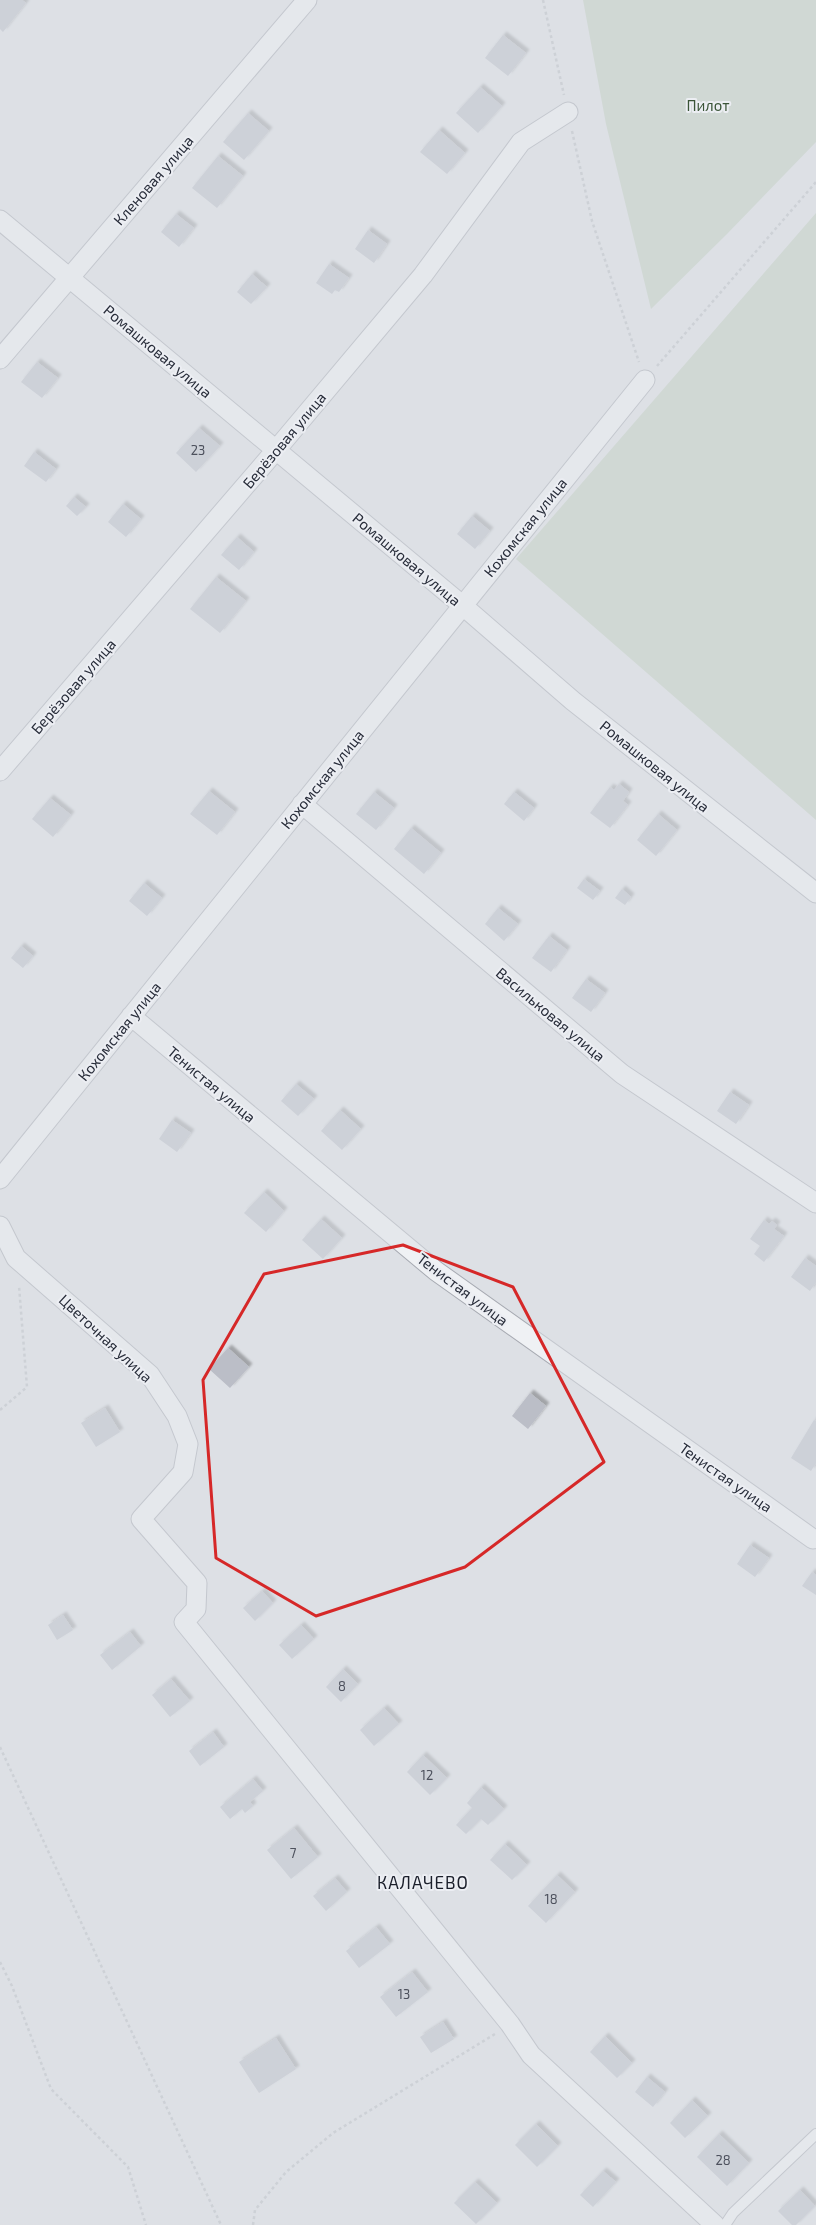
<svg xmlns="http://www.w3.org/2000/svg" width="816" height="2225" font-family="'Exo 2',sans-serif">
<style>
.green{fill:#c2cebf}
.building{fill:#bbbec7;filter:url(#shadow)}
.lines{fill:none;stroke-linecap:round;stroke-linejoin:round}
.service-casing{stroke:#a7aab2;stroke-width:12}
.minor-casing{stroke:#a7aab2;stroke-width:21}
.path{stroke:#bbbec4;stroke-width:2.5;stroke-dasharray:3 3;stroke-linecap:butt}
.service{stroke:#eff1f4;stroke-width:10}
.minor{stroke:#eff1f4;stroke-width:19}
.marked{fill:none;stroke:#d62828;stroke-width:3;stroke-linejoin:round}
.labels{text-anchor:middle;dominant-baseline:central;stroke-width:4;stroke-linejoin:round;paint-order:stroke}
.number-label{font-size:13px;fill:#4d515d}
.park-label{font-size:15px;fill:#3a5437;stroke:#eceef3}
.street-label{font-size:15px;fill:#282d3a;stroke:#eceef3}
.quarter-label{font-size:17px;letter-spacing:1px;fill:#1b1f2b;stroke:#eceef3}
</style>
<defs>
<filter id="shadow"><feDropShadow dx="3.5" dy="-3.5" stdDeviation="1" flood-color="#0004"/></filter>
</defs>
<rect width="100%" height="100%" fill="#dde0e5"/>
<path class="green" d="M583 0H816V142L727 234 651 309 606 124Z
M816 213V820L516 559Z"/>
<path class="building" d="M0 0H22L26 3 3 32 0 29Z
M503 35 526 53 508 76 485 58Z
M480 87 502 106 478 133 456 113Z
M248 113 269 131 244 160 223 142Z
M439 130 465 153 447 174 420 152Z
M218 156 243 176 217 208 192 188Z
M176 214 194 228 179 247 161 232Z
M368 230 387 244 374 263 355 249Z
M329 264 349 278 339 292 335 290 332 294 316 283Z
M252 274 267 287 251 304 237 292Z
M37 362 58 378 42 398 21 382Z
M199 428 220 446 196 472 176 453Z
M34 452 56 469 46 482 24 466Z
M74 497 86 507 77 516 66 506Z
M123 504 141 519 126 537 108 522Z
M472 516 490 531 475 549 457 534Z
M237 537 254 552 239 570 221 555Z
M216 577 246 601 220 633 190 609Z
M619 784 629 792 623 801 628 805 610 828 590 813 610 787 614 790Z
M209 791 235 812 217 835 190 814Z
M374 792 394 808 376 830 356 814Z
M514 792 534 808 524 821 504 804Z
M50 798 71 815 53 837 32 819Z
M658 814 677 830 656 856 637 840Z
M411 828 441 853 424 874 394 849Z
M584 879 600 891 593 900 577 888Z
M144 883 162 898 147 916 129 901Z
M622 889 631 897 625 905 615 898Z
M498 908 518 924 504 941 485 924Z
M549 936 567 950 551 972 532 958Z
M21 946 33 956 23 968 11 958Z
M586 979 605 993 591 1012 572 998Z
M296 1084 314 1099 298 1116 281 1101Z
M730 1092 749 1105 736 1124 717 1111Z
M340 1110 361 1129 342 1150 321 1131Z
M172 1120 191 1133 177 1152 159 1139Z
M264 1192 284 1211 266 1232 244 1213Z
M321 1219 342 1238 323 1259 302 1240Z
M764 1220 769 1224 772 1221 777 1225 774 1229 784 1236 764 1262 754 1254 760 1246 750 1239Z
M805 1258 816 1266V1282L810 1291 791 1277Z
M228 1348 249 1367 230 1388 209 1369Z
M530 1393 546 1406 528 1429 512 1416Z
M105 1408 120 1432 96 1447 81 1423Z
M814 1420 816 1421V1463L811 1471 791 1458Z
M750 1545 769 1558 755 1577 737 1564Z
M812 1572 816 1575V1595L802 1586Z
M262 1591 273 1603 255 1621 243 1608Z
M63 1615 73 1630 57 1640 48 1625Z
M301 1625 314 1639 292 1659 279 1645Z
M130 1632 141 1646 112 1670 100 1655Z
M343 1669 358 1684 341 1702 326 1687Z
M171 1679 190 1701 170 1717 152 1695Z
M384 1708 399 1724 374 1746 360 1730Z
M213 1732 224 1747 200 1766 189 1751Z
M423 1755 447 1778 430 1795 407 1772Z
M253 1779 263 1791 250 1802 253 1806 245 1813 242 1809 230 1819 220 1807Z
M481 1787 504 1809 488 1825 481 1819 466 1834 456 1825 472 1808 467 1803Z
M294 1828 318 1857 291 1879 267 1850Z
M505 1844 527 1865 512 1880 490 1860Z
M557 1875 575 1892 546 1923 528 1906Z
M335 1878 347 1892 326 1911 313 1896Z
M376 1927 390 1944 359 1968 346 1951Z
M412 1972 428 1992 396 2017 380 1997Z
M443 2022 454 2039 431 2053 420 2037Z
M605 2036 632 2063 617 2078 590 2052Z
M276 2038 296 2069 259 2093 239 2062Z
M647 2077 665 2092 653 2107 635 2092Z
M692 2100 708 2116 685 2138 670 2123Z
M536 2124 558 2146 537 2167 515 2145Z
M719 2134 749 2163 727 2186 697 2157Z
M603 2171 616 2182 593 2207 580 2195Z
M475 2182 497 2203 476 2224 454 2203Z
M800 2190 815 2206 796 2225H792L778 2211Z"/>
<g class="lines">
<defs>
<path id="service" d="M725 2225 733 2213 816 2134"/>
<path id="minor" d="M0 220 462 605 573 701 816 893
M0 359 307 0
M0 771 276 450 423 275 521 142 568 112
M302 804 622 1074 816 1203
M131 1016 436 1271 813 1539
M0 1179 645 380
M0 1226 16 1258 150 1375 177 1416 188 1444 183 1472 141 1519 197 1583 196 1609 184 1622 510 2024 531 2055 715 2225"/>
</defs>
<use href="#service" class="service-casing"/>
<use href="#minor" class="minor-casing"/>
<path class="path" d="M543 0 564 95
M572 131 592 221 639 362
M657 366 816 182
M0 1410 27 1387 19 1286
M0 1747 221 2225
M0 1962 12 1986 51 2089 128 2167 146 2225
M253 2225 255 2210 286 2172 333 2133 495 2034"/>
<use href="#service" class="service"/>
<use href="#minor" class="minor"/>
</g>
<path d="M0 0H816V2225H0ZM403 1245 513 1287 604 1462 465 1567 316 1616 216 1558 203 1380 264 1274Z" fill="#dde0e5" fill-opacity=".55" fill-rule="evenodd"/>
<path class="marked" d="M403 1245 513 1287 604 1462 465 1567 316 1616 216 1558 203 1380 264 1274Z"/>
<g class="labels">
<g class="number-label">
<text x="198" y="450">23</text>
<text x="342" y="1686">8</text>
<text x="427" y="1775">12</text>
<text x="293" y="1853">7</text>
<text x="551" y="1899">18</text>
<text x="404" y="1994">13</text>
<text x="723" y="2160">28</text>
</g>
<g class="park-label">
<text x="708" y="105">Пилот</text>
</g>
<g class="street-label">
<text transform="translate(153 180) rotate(-49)">Кленовая улица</text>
<text transform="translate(158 351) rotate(40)">Ромашковая улица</text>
<text transform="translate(284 440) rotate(-50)">Берёзовая улица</text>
<text transform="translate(525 527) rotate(-51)">Кохомская улица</text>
<text transform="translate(407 559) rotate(40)">Ромашковая улица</text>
<text transform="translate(73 686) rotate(-49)">Берёзовая улица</text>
<text transform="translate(655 766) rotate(39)">Ромашковая улица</text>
<text transform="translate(322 779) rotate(-51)">Кохомская улица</text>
<text transform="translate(551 1014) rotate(40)">Васильковая улица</text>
<text transform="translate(119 1031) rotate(-51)">Кохомская улица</text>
<text transform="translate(212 1084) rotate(40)">Тенистая улица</text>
<text transform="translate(463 1289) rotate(37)">Тенистая улица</text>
<text transform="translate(106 1338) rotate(43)">Цветочная улица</text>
<text transform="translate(726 1477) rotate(35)">Тенистая улица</text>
</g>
<g class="quarter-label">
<text x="423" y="1882">КАЛАЧЕВО</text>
</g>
</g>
</svg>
